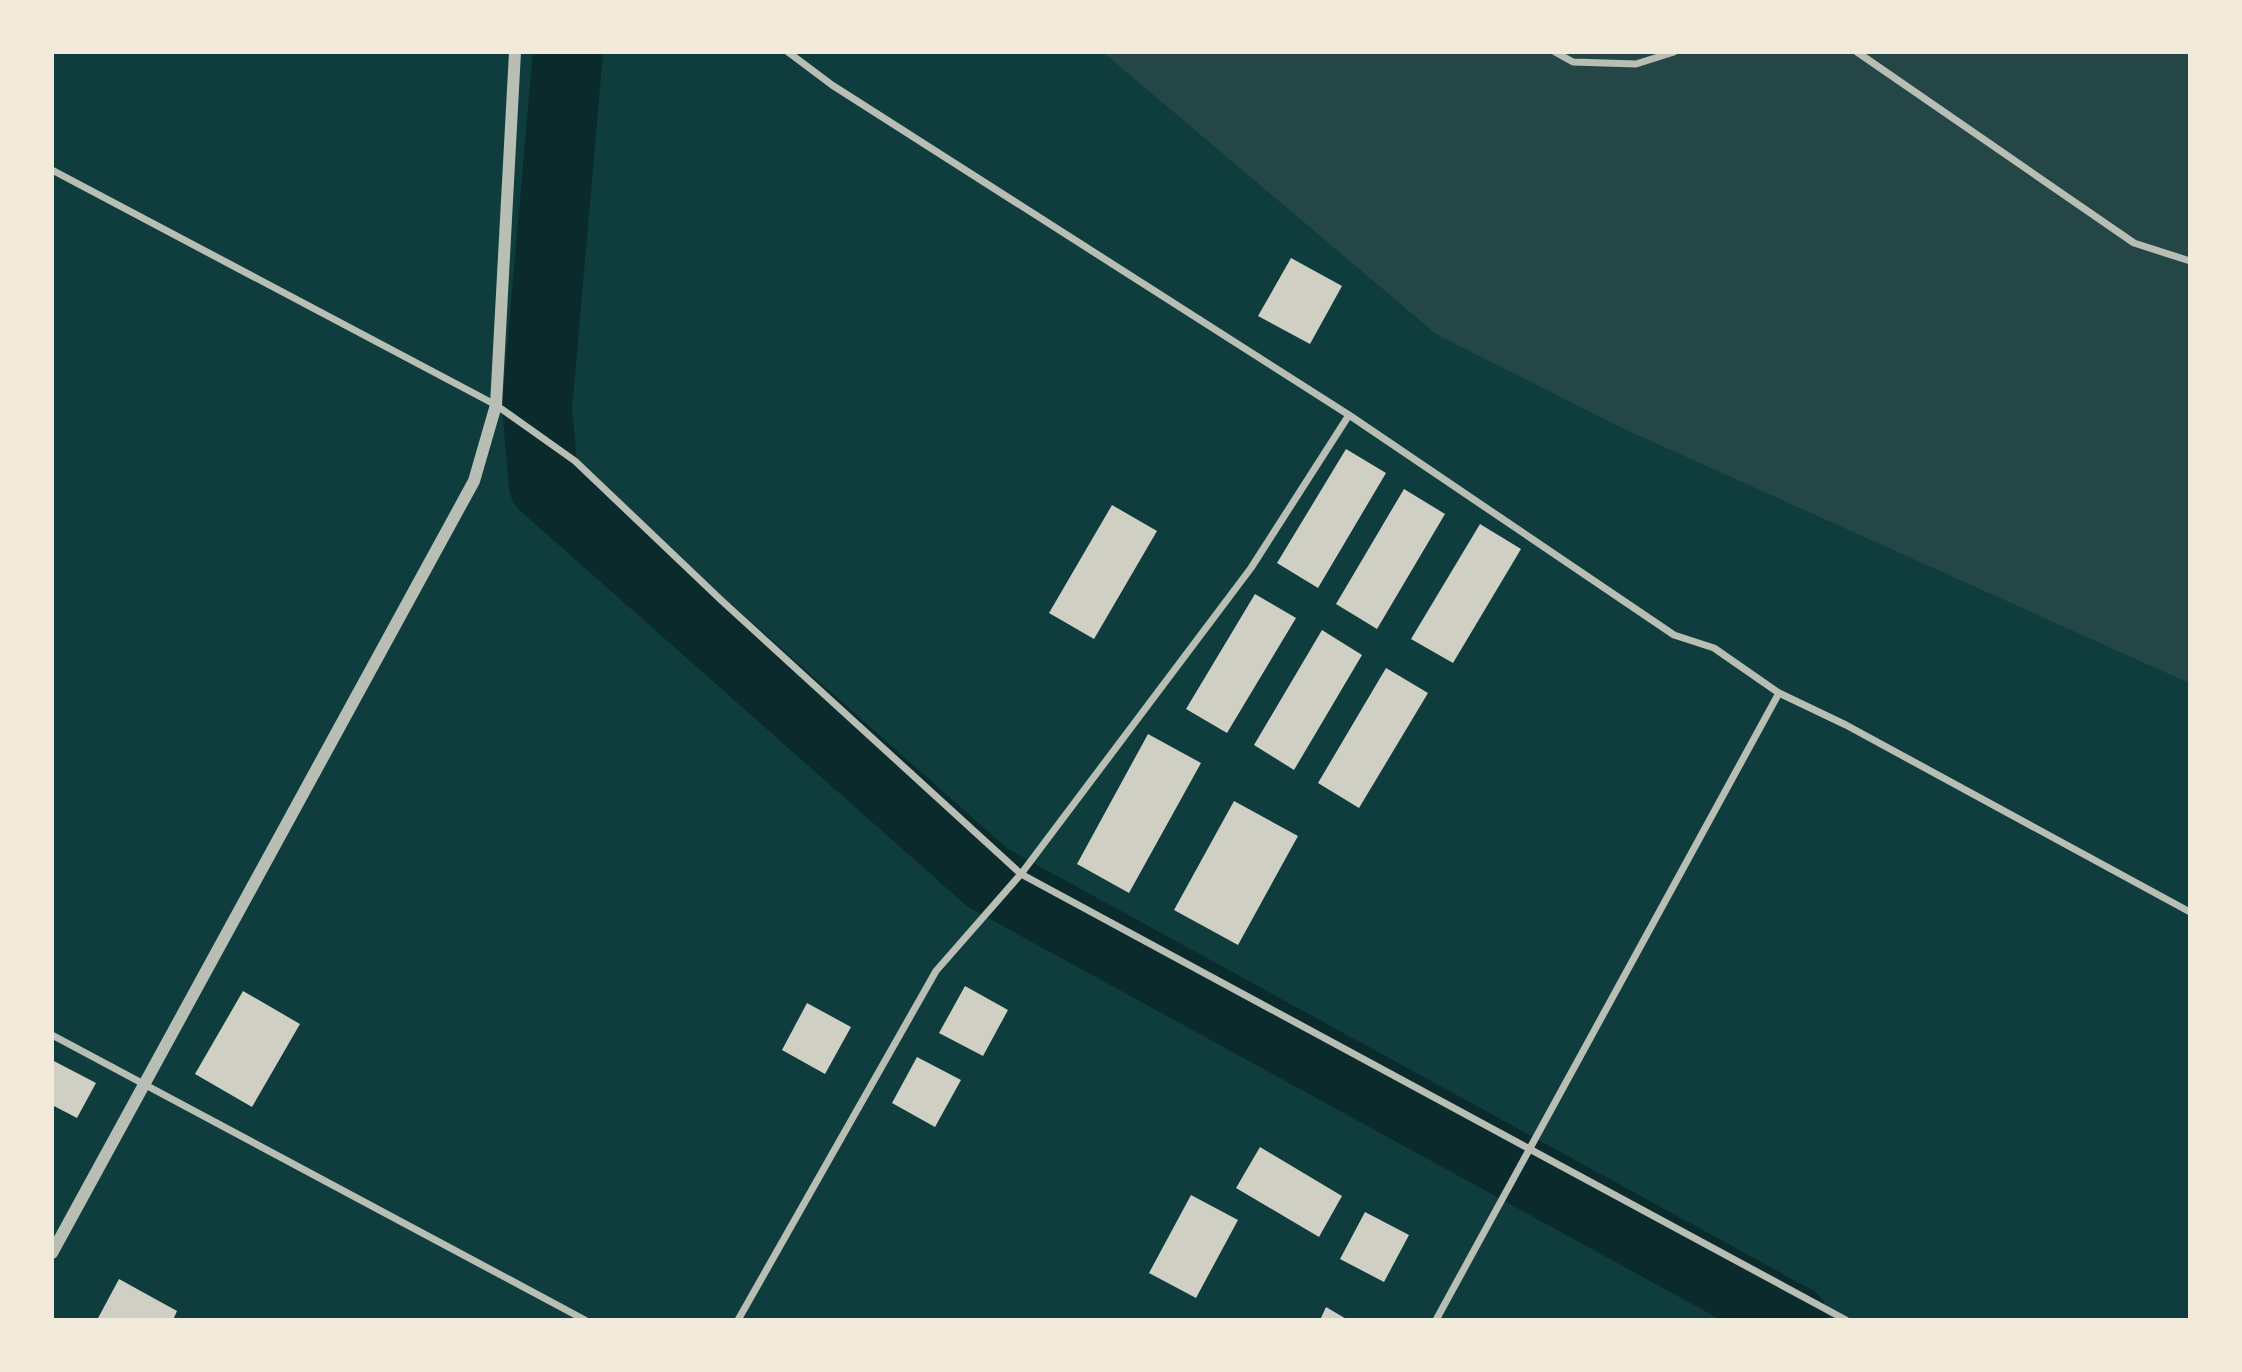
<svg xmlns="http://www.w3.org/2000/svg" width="2242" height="1372" font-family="Roboto,sans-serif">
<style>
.green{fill:#244646}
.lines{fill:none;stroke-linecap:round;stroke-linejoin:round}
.river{stroke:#0a2a2b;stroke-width:70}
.building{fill:#cfcfc3}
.minor{stroke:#b8beb3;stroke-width:7}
.tertiary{stroke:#b8beb3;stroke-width:12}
</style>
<rect width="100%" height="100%" fill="#0f3d3e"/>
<path class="green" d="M1104 53H2189V683L1622 428 1436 334Z"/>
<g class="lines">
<path class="river" d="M568 52 537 408 544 485 988 878 1794 1320"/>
</g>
<path class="building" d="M1291 258 1342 286 1310 344 1258 316Z
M1346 449 1386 473 1318 588 1277 563Z
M1404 489 1445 514 1377 629 1336 604Z
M1112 505 1157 531 1094 639 1049 613Z
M1480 524 1521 549 1453 663 1411 639Z
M1255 594 1296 618 1227 733 1186 709Z
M1322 630 1362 655 1294 770 1254 745Z
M1386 668 1428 693 1359 808 1318 783Z
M1148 734 1201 763 1129 893 1077 864Z
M1234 801 1298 836 1238 945 1174 910Z
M965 986 1008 1010 983 1056 939 1033Z
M243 991 300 1024 252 1107 195 1074Z
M807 1003 851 1027 825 1074 782 1050Z
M917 1057 961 1080 935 1127 892 1103Z
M52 1060 96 1083 77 1118 52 1105Z
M1260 1147 1342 1196 1319 1237 1236 1188Z
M1191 1195 1238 1220 1196 1298 1149 1273Z
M1365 1212 1409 1235 1384 1282 1340 1259Z
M119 1279 177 1311 173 1320H97Z
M1326 1307 1348 1320H1320Z"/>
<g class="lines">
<path class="minor" d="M788 52 832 85 1349 415 1674 635 1714 648 1779 693 1846 725 2190 912
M1555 52 1573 62 1636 64 1674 52
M1857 52 2134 243 2190 261
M52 170 496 405 575 461 721 600 1021 874 1846 1320
M52 1035 585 1320
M738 1320 936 971 1021 874 1251 568 1349 415
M1436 1320 1779 693"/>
<path class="tertiary" d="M52 1253 474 481 496 405 515 52"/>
</g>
<rect width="2242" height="1372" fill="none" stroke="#f1e9da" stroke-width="108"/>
</svg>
